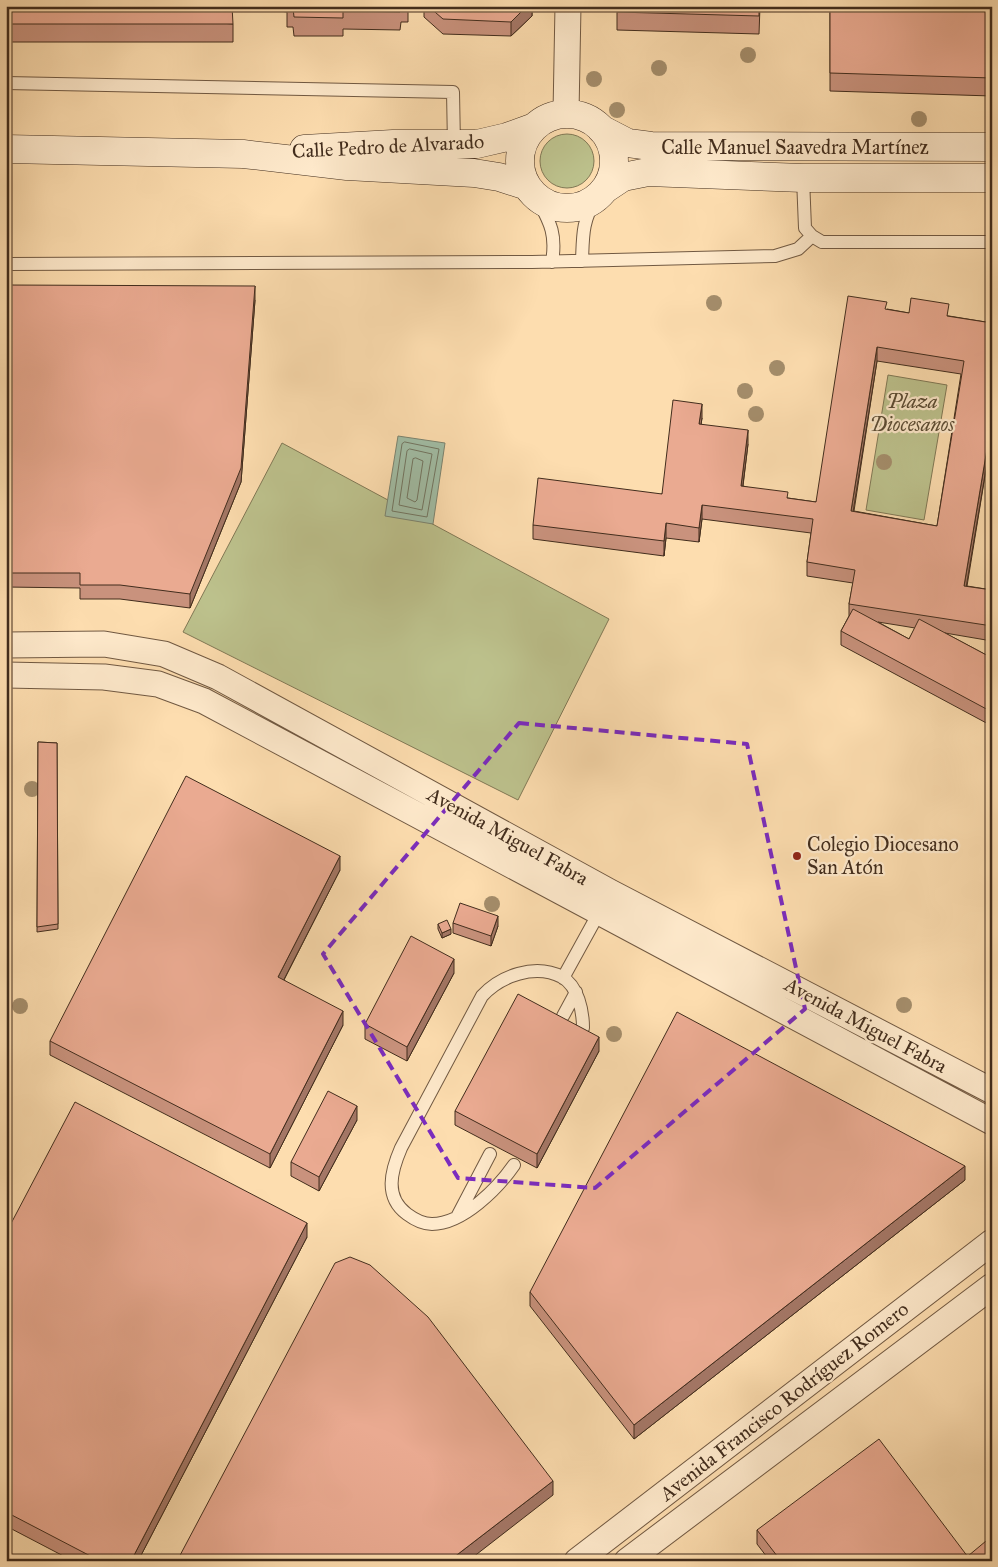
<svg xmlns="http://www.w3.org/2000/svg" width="998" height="1567" font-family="'IM FELL Great Primer',serif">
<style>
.green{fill:#bdc28d;stroke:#807855}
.water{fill:#a1bda5;stroke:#7b836f}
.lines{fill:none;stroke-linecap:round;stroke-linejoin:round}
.shore{stroke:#727561;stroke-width:1}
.lane-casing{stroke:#715942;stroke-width:14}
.street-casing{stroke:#715942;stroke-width:27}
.secondary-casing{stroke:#422d1d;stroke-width:29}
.lane{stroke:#fee9cb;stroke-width:12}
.street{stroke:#fee9cb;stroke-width:25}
.secondary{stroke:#fee9cb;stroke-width:28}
.tree{fill:#a48d6b}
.wall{fill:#c9927d;stroke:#422d1d;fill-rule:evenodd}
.shaded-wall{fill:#a47766;stroke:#422d1d}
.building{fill:#eaaa91;stroke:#422d1d;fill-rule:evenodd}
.marked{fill:none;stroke:#7b2cbf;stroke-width:4;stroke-dasharray:10 6;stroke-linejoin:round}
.poi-dot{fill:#8f2418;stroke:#fee9cb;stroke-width:2}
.labels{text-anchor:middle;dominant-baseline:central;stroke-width:4.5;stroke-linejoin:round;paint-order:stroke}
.street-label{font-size:20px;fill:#422d1d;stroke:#fee9cb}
.park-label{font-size:20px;font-style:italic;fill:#5b4b33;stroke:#fee9cb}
.poi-label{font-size:20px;fill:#422d1d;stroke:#fee9cb;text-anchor:start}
</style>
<rect width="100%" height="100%" fill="#fdddaf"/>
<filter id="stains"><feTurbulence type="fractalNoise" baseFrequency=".004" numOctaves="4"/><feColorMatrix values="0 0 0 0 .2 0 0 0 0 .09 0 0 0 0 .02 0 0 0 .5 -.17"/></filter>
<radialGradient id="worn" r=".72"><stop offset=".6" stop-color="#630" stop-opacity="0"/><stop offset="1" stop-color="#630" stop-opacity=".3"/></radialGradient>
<path class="green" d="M540 161a27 27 0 1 1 54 0a27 27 0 1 1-54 0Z
M888 375 947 385 924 520 866 510Z
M282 443 609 619 518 800 183 632Z"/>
<path class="water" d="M398 436 445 443 433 524 385 516Z"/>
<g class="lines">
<path class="shore" d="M405 442 439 449 427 517 392 511 402 444Z
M410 449 432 454 422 510 399 505 407 451Z
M416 458 423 461 417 500 415 502 407 498 413 459Z"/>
<defs>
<path id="lane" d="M6 83 453 92 454 145
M803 178 805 228 812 236 822 242H992
M536 196C549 221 557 232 552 262
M582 261C583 235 582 222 596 198
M6 264 532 262 775 256 798 249 812 236
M563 978 601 909
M563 1016 576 992
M514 1165C498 1188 463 1224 432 1224 422 1224 415 1220 407 1214 384 1197 391 1171 401 1148L482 996C500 976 535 963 562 977 578 986 583 1011 583 1028
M457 1217 490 1154"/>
<path id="street" d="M566 113 568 6
M6 645 104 644 164 654 218 677 610 892 992 1091
M6 675 104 677 158 684 204 701 992 1122
M577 1561 992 1242
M627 1561 992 1286"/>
<path id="secondary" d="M520 161a47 47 0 1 1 94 0a47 47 0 1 1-94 0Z
M601 129 628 143 651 146 992 147
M6 149 243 154 347 166 474 173 499 177 527 186
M304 149 393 144H477L507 137 532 128
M605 189 623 177 648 172 803 178H992"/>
</defs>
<use href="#lane" class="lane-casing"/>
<use href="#street" class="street-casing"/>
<use href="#secondary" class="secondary-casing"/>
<use href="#lane" class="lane"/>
<use href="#street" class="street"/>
<use href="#secondary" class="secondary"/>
</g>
<g class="tree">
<circle cx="748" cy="55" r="8"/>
<circle cx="659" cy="68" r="8"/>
<circle cx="594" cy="79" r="8"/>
<circle cx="617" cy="110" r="8"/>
<circle cx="919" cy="119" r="8"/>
<circle cx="714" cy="303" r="8"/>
<circle cx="777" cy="368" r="8"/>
<circle cx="745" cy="391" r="8"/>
<circle cx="756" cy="414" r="8"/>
<circle cx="884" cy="462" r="8"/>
<circle cx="32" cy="789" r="8"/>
<circle cx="492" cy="904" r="8"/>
<circle cx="904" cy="1005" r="8"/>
<circle cx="20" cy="1006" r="8"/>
<circle cx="614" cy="1034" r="8"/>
</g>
<path class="wall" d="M6 6 233 24V42H6Z
M280 6H408V22H401L400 30 343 29V36H294L293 27H287V12L280 11Z
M424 6H532V16L511 36 443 34 424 17Z
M617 6H760L759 34 617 30Z
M830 6H992V96L830 91Z
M6 285 255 300 241 482 190 608 120 599H80V588L6 587Z
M887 309 909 313 949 316 992 323V433L967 586 992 590V641L945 633 992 658V726L841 645V631L849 616V604L853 583 807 576V562L811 533 702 519 699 542 666 538 664 556 533 539V525L662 494 702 418 701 424 748 444 743 486 788 498 816 502ZM877 361 961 374 937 526 854 511ZM878 622 903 626 915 628 909 639Z
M38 742 57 743 58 929 37 932Z
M6 827H8V871H6Z
M340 870 284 980 343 1025 270 1168 50 1055V1041Z
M453 923 498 926 491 946 453 933Z
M438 924 451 934 442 938 438 929Z
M454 973 407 1061 365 1039V1024Z
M599 1051 537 1168 455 1125V1111Z
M357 1120 319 1191 291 1176V1162Z
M965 1180 634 1439 530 1306V1292Z
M6 1233 307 1237 138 1561H73L6 1526Z
M757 1530 968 1556 992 1561H770L757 1544Z"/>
<path class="shaded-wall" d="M527 6H532V16L511 36V22Z
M255 286V300L241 482 190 608V594Z
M877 347V361L851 525V511Z
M702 404V418L699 438V424Z
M992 419V433L964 600V586Z
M748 430V444L741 500V486Z
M702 505V519L699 542V528Z
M666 523V538L664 556V541Z
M340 856V870L278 991V977Z
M498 916V926L491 946V936Z
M451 929V934L442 938V933Z
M454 959V973L407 1061V1047Z
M343 1011V1025L270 1168V1154Z
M599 1037V1051L537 1168V1154Z
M9 1079V1089L6 1094V1084Z
M357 1106V1120L319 1191V1177Z
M965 1166V1180L634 1439V1425Z
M307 1223V1237L138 1561H131Z
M553 1481V1495L468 1561H449Z"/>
<path class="building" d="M6 6H232L233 24H6Z
M287 6H401L400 12 343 11V18L294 17 293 8H287Z
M428 6H527L511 22 443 19Z
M617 6H759V16L617 12Z
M830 6H992V78L830 73Z
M6 285 255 286 241 468 190 594 120 585H80V573H6Z
M848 296 887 302 885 309 909 313 911 298 949 304 947 316 992 323V419L964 586 992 590V626L849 604 855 570 807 562 813 519 702 505 699 528 666 523 664 541 533 525 538 478 662 494 673 400 702 404 699 424 748 430 741 486 788 492 787 498 816 502ZM877 347 964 361 937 526 851 511Z
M853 609 909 639 919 619 992 658V712L841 631Z
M38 742 57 743 58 924 37 927Z
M186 776 340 856 278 977 343 1011 270 1154 50 1041Z
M6 827H8V857H6Z
M460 903 498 916 491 936 453 923Z
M447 920 451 929 442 933 438 924Z
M411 936 454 959 407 1047 365 1024Z
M518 994 599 1037 537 1154 455 1111Z
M677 1012 965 1166 634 1425 530 1292Z
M6 1078 9 1079 6 1084Z
M328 1091 357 1106 319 1177 291 1162Z
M75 1102 307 1223 131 1561H100L6 1512V1233Z
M350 1257 370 1265 428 1317 553 1481 449 1561H177L335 1263Z
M879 1439 971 1561H781L757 1530Z
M986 1541 992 1548V1561H971L968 1556Z"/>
<path class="marked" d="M519 723 747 744 805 1009 595 1188 458 1178 323 954Z"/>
<circle class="poi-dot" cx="797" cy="856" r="5"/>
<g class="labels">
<g class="street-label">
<text transform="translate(388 146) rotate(-3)">Calle Pedro de Alvarado</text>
<text x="795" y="147">Calle Manuel Saavedra Martínez</text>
<text transform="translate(508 836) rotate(29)">Avenida Miguel Fabra</text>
<text transform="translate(866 1025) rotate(28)">Avenida Miguel Fabra</text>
<text transform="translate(784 1401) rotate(-38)">Avenida Francisco Rodríguez Romero</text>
</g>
<g class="park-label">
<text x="912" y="401">Plaza<tspan x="912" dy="23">Diocesanos</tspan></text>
</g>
<g class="poi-label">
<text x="807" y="844">Colegio Diocesano<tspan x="807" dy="23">San Atón</tspan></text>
</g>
</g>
<rect width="998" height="1567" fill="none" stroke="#fdddaf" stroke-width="25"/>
<rect x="8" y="8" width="983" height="1552" fill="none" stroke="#422d1d" stroke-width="2.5"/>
<rect x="12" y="12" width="973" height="1542" fill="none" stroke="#422d1d"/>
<rect width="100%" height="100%" filter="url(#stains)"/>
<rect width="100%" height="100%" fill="url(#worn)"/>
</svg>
